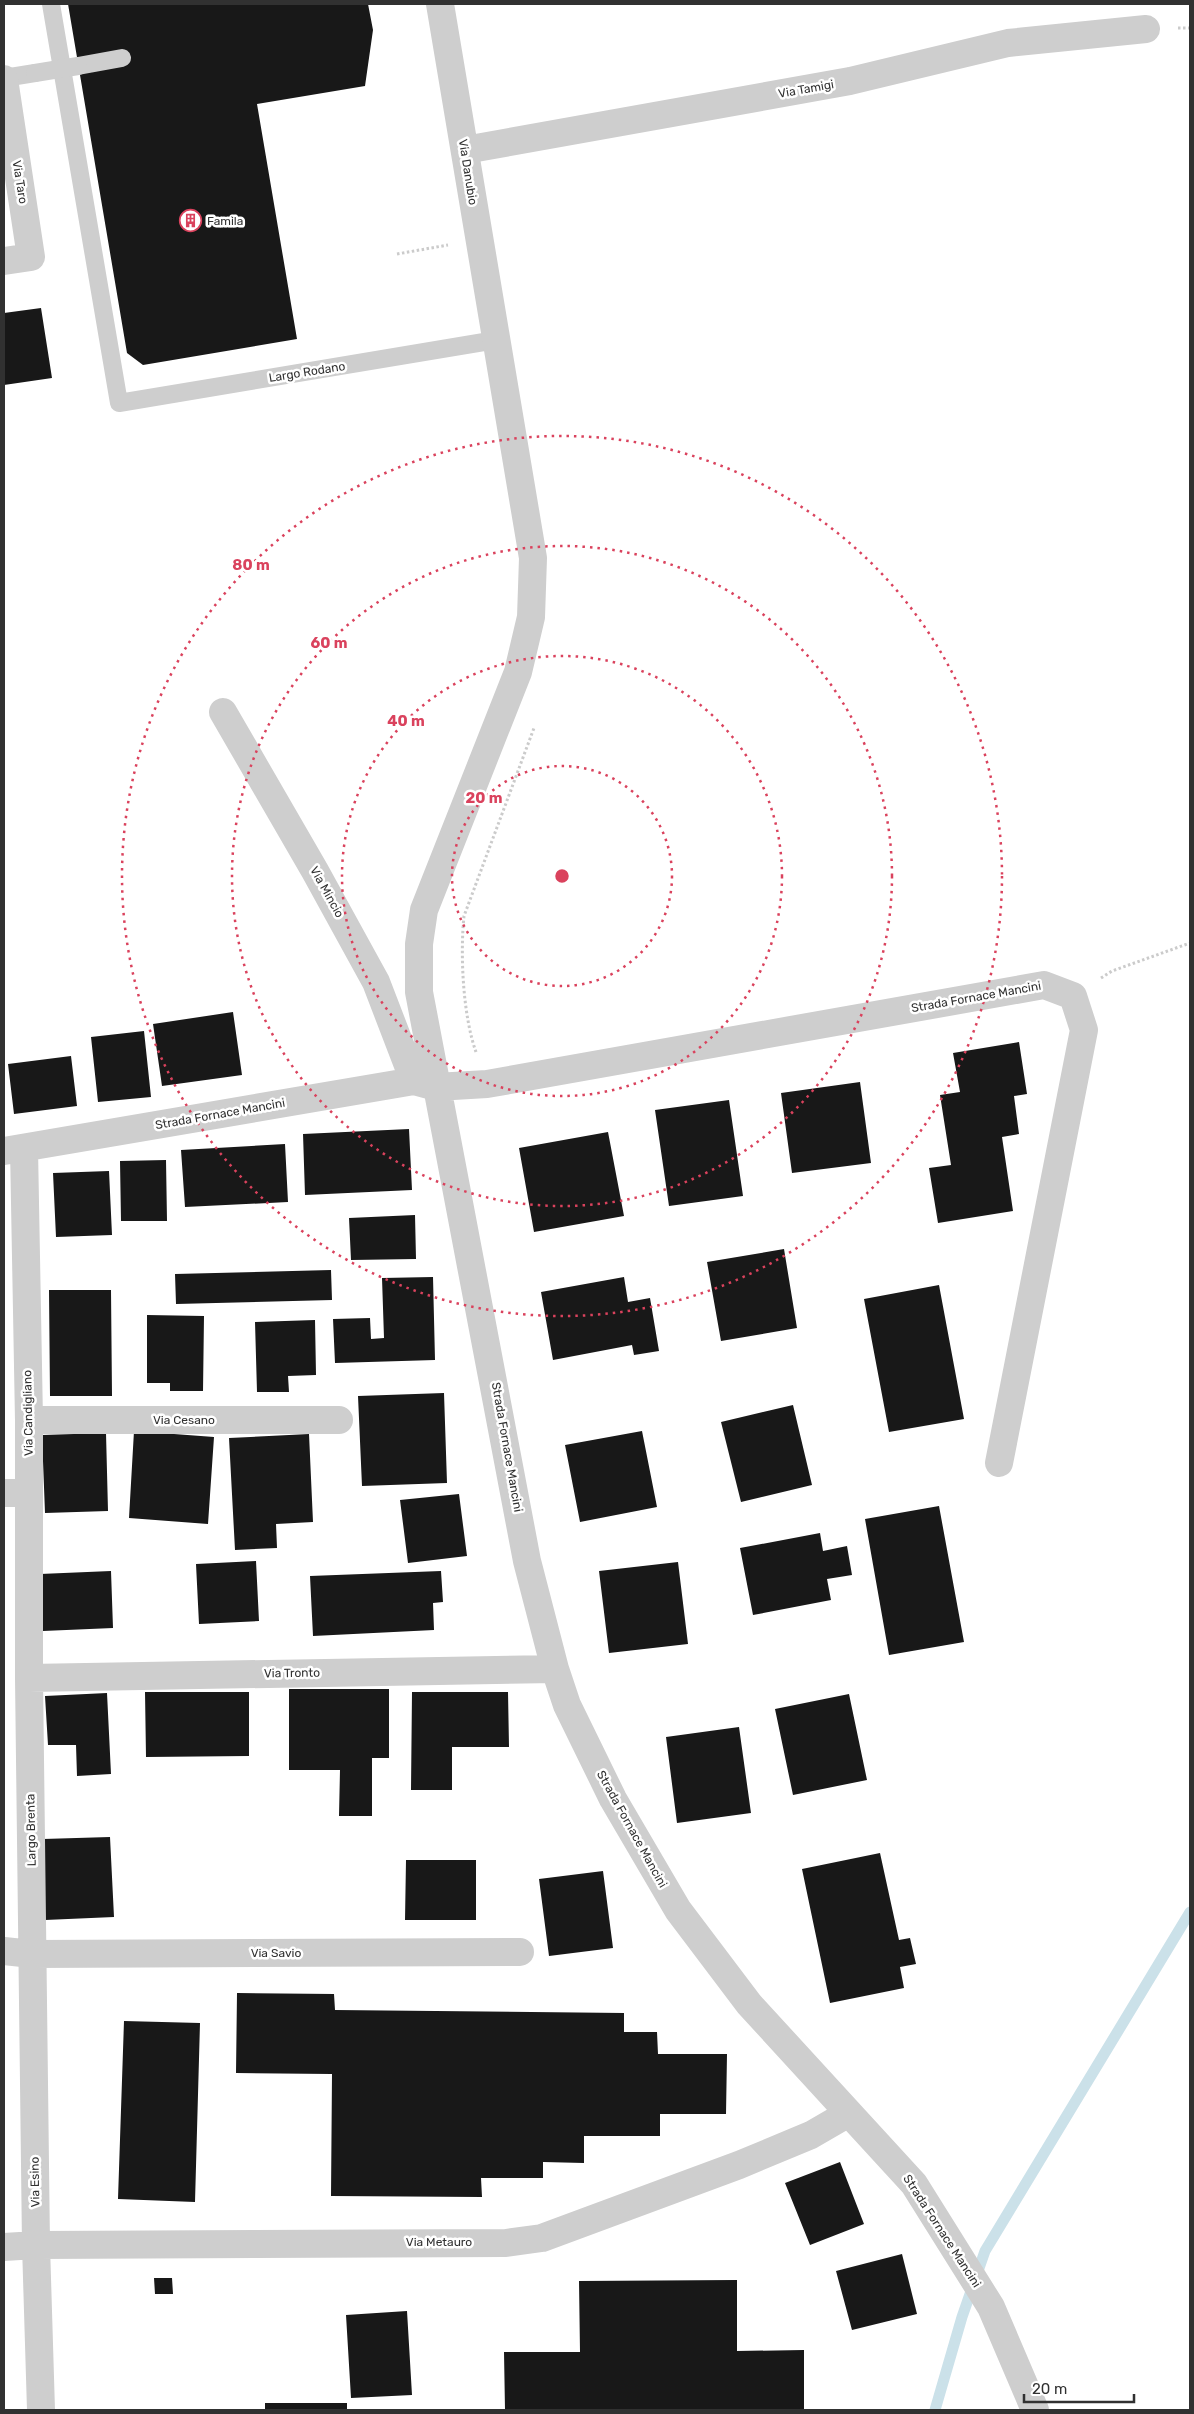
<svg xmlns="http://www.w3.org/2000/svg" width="1194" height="2414" font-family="Rubik,sans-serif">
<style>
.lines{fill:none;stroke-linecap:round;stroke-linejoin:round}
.stream{stroke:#cbe1e9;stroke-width:11}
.building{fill:#181818}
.path{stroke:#cbcbcb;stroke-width:3;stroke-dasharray:2.5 2.5;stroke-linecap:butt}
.service{stroke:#cecece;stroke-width:18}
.minor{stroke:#cecece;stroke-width:28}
.service-bridge{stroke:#cecece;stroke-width:18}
.ring{fill:none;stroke:#da425d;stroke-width:2.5;stroke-dasharray:2.5 5}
.labels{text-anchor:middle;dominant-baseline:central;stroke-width:5;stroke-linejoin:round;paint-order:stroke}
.street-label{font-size:12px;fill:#313131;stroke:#fff}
.poi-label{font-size:12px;fill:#313131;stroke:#fff;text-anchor:start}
.centre{fill:#da425d;stroke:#fff;stroke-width:2.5}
.ring-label{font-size:15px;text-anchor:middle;font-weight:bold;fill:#da425d;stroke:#fff;stroke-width:5;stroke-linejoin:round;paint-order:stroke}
</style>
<rect width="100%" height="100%" fill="#fff"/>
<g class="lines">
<path class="stream" d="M935 2410 962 2317 985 2251 1190 1912"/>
</g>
<path class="building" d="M68 4H368L373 30 365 86 257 104 297 339 143 365 127 353Z
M41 308 52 378 4 385V313Z
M233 1012 242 1075 162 1086 153 1024Z
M144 1031 151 1097 98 1102 91 1037Z
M1019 1042 1027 1094 1014 1096 1019 1134 1002 1137 1013 1211 938 1223 929 1168 951 1165 940 1095 960 1092 953 1053Z
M71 1056 77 1106 14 1114 8 1064Z
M860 1082 871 1163 792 1173 781 1093Z
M729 1100 743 1196 669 1206 655 1110Z
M409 1129 412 1190 305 1195 303 1134Z
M608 1132 624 1216 534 1232 519 1148Z
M285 1144 288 1202 185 1207 181 1150Z
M166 1160 167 1221H121L120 1161Z
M109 1171 112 1235 56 1237 53 1173Z
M415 1215 416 1259 351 1260 349 1218Z
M784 1249 797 1328 721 1341 707 1262Z
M331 1270 332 1300 176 1304 175 1274Z
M433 1277 435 1360 335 1363 333 1319 370 1318 371 1339 384 1338 382 1278Z
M624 1277 628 1302 650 1298 659 1351 634 1355 632 1345 553 1360 541 1292Z
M939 1285 964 1419 889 1432 864 1299Z
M49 1290H111L112 1396H50Z
M147 1315 204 1316 203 1391H170V1383H147Z
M315 1320 316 1375 288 1376 289 1392H257L255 1322Z
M444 1393 447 1483 362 1486 358 1396Z
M793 1405 812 1485 741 1502 721 1422Z
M134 1431 214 1437 208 1524 129 1518Z
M642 1431 657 1507 580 1522 565 1445Z
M106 1433 108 1511 45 1513 42 1435Z
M309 1434 313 1522 276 1524 277 1548 235 1550 229 1438Z
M459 1494 467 1556 408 1563 400 1500Z
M939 1506 964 1642 889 1655 865 1519Z
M820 1533 823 1551 847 1546 852 1575 827 1579 831 1600 753 1615 740 1548Z
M256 1561 259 1621 199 1624 196 1564Z
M678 1562 688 1644 609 1653 599 1571Z
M111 1571 113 1628 43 1631 40 1574Z
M441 1571 443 1602 433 1603 434 1630 313 1636 310 1576Z
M289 1689H389V1758H372V1816H339L340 1770H289Z
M145 1692H249V1756L146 1757Z
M412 1692H508L509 1747H452V1790H411Z
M107 1693 111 1774 77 1776 76 1745H48L45 1696Z
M849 1694 867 1780 793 1795 775 1709Z
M739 1727 751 1813 677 1823 666 1737Z
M110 1837 114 1917 45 1920 43 1839Z
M880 1853 899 1940 910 1938 916 1964 900 1967 904 1988 830 2003 802 1869Z
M406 1860H476V1920H405Z
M603 1871 613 1948 549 1956 539 1879Z
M237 1993 334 1994 335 2010 624 2013V2032H657L658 2054H727L726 2114H660V2136H584V2163L543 2162V2178H481L482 2197 331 2196 332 2074 236 2073Z
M124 2021 200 2023 195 2202 118 2199Z
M840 2162 864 2224 810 2245 785 2183Z
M902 2254 917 2314 852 2330 836 2271Z
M154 2278H172L173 2294H155Z
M737 2280V2351L804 2350V2410H505L504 2352H580L579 2281Z
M407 2311 412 2395 351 2398 346 2315Z
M265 2403H347V2410H265Z"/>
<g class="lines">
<path class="path" d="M1178 28H1190
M397 254 448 245
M1101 978 1112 971 1190 943
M476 1052C463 1016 460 955 464 916L534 728"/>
<path class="service" d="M51 4 119 403 496 340
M78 66 122 58
M4 78 35 73"/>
<path class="minor" d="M440 4 533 558 531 617 518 672 424 910 419 944V992L527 1561 555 1669 567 1705 613 1799 678 1910 749 2004 914 2184 991 2307 1035 2410
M4 79 31 257 4 261
M465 150 850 81 1008 43 1146 29
M223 712 315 871 376 982 414 1081
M24 1148 29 1420V1678L36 2245 41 2410
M4 1151 414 1081 436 1087 487 1084 1044 985 1073 996 1084 1030 999 1463
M29 1420H339
M4 1493H29
M29 1678 555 1669
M4 1951 32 1954 520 1952
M4 2247 36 2245 506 2243 542 2238 739 2165 811 2135 849 2113"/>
<path class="service-bridge" d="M35 73 78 66"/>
</g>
<g class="ring">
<circle cx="562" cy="876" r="110"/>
<circle cx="562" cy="876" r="220"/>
<circle cx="562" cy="876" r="330"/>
<circle cx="562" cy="876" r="440"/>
</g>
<defs>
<symbol id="building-ring" viewBox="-11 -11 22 22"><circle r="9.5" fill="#fff" stroke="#da425d" stroke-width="1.5"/><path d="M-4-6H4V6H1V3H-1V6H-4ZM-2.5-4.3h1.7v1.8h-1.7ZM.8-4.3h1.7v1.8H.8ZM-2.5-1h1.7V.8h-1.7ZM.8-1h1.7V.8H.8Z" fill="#da425d"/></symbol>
</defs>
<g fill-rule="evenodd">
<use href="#building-ring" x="178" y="208" width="25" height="25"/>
</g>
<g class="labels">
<g class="street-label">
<text transform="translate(806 89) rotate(-10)">Via Tamigi</text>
<text transform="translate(468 172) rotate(81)">Via Danubio</text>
<text transform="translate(20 182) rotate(81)">Via Taro</text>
<text transform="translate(307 372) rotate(-9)">Largo Rodano</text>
<text transform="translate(327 892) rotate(61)">Via Mincio</text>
<text transform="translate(976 997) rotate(-10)">Strada Fornace Mancini</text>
<text transform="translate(220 1114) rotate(-10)">Strada Fornace Mancini</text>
<text transform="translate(28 1413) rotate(-91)">Via Candigliano</text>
<text x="184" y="1420">Via Cesano</text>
<text transform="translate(507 1447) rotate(80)">Strada Fornace Mancini</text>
<text transform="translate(292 1673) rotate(-1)">Via Tronto</text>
<text transform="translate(632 1829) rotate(61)">Strada Fornace Mancini</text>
<text transform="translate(31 1830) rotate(-91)">Largo Brenta</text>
<text x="276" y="1953">Via Savio</text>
<text transform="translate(35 2182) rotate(-91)">Via Esino</text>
<text transform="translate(942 2231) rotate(57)">Strada Fornace Mancini</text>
<text x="439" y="2242">Via Metauro</text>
</g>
<g class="poi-label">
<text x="207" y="221">Famila</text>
</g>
</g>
<circle cx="562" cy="876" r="8" class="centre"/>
<g class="ring-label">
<text x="251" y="570">80 m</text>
<text x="329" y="648">60 m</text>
<text x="406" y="726">40 m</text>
<text x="484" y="803">20 m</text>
</g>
<rect width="1194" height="2414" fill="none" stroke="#313131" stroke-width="10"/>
<path d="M1024 2394v8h110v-8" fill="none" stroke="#313131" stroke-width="2.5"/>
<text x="1032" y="2394" font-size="15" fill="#313131" stroke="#ffffff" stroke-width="4" paint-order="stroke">20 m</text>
</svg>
